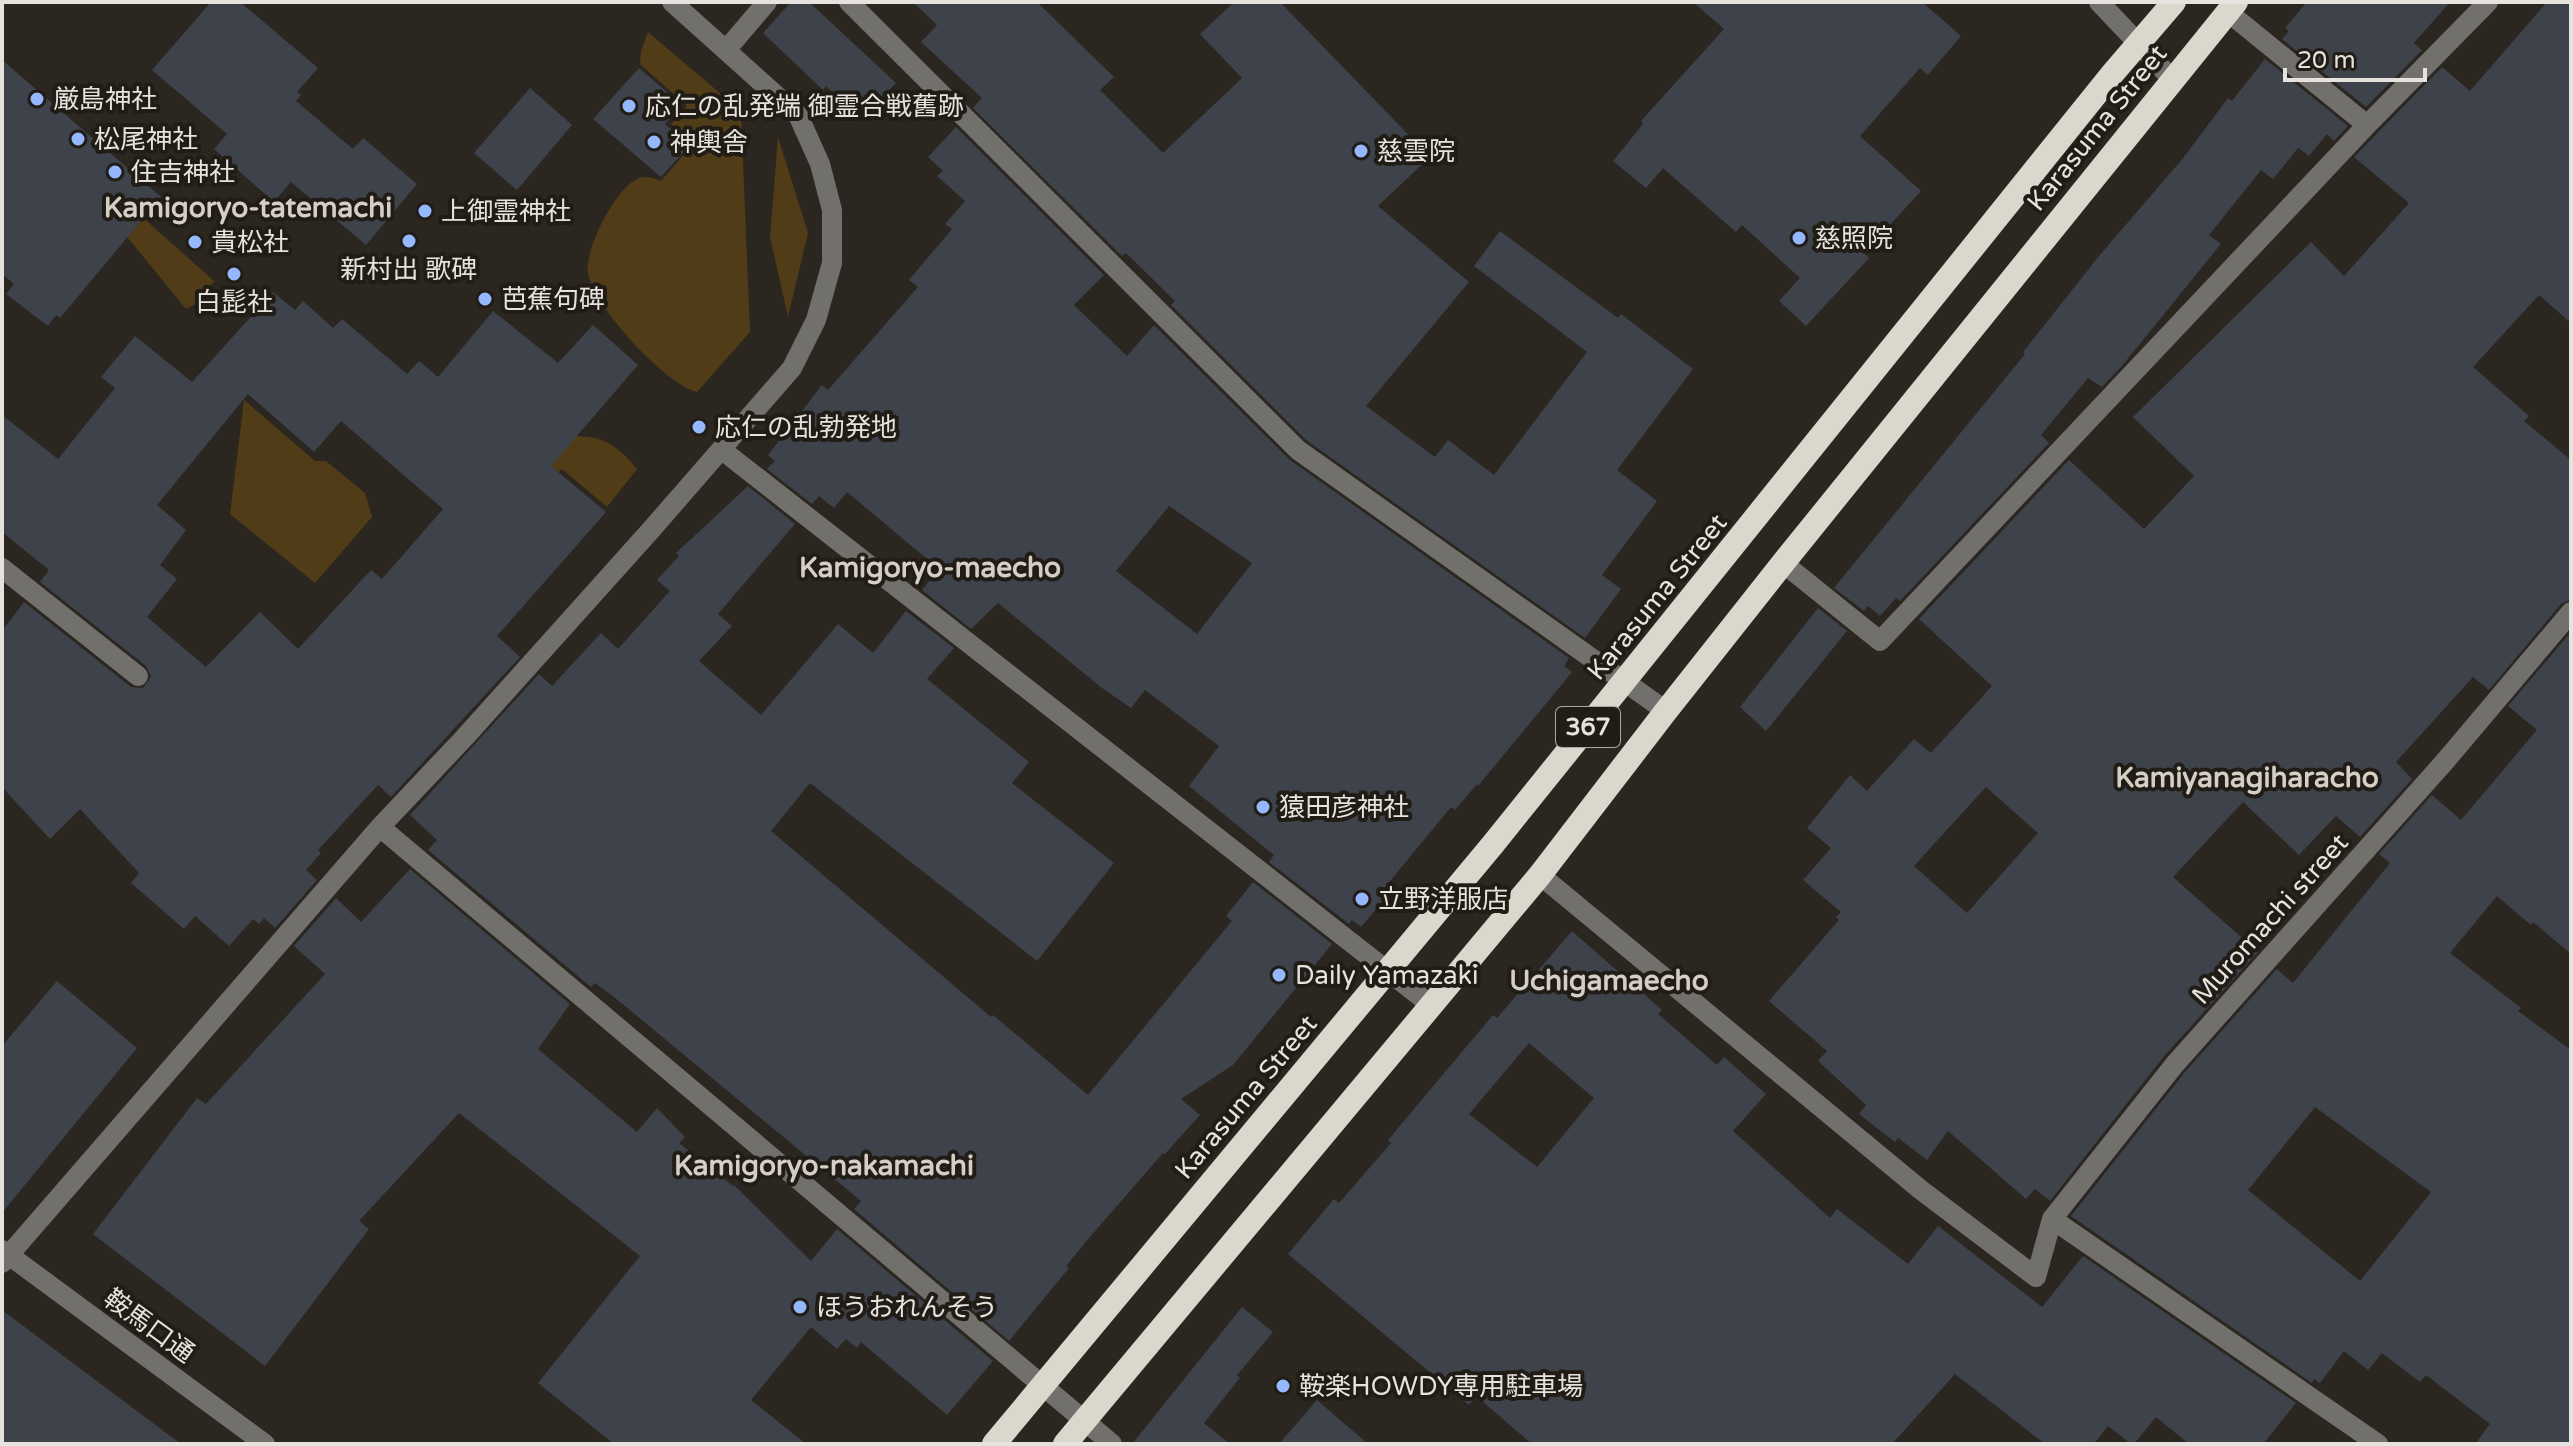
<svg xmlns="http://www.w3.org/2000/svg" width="2573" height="1446" font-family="'Varela Round','Noto Sans JP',sans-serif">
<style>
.green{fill:#503c17}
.building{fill:#3e424a;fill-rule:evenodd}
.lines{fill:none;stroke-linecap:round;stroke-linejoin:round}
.minor{stroke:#72706c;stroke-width:20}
.highway{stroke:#dcd7cd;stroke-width:24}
.poi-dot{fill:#94b7fd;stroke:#211d16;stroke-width:3}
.labels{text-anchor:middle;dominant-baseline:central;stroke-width:8;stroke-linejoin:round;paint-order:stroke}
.shield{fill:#211d16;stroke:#aba8a2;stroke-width:2}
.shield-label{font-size:24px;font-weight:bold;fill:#e6e3de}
.poi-label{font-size:26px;fill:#e6e3de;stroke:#211d16;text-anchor:start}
.street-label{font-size:26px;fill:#e6e3de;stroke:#211d16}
.neighbourhood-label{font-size:28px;font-weight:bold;fill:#d4cec5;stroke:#211d16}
</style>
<rect width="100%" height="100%" fill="#2b2720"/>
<path class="green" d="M648 32 741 111 750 332 697 392C665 384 593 306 588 273 584 250 615 189 637 179 646 175 653 178 661 181L692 145 671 124 687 106 640 64 641 51Z
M778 137 808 233 788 317 770 237Z
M48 140 57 141 214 281 201 301 186 309Z
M244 400 315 461H326L365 493 372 517 315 583 230 514Z
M565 436C601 435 615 442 637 469L607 507 562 469 549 480 531 457Z"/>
<path class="building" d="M211 2H240L318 68 297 92 301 95 296 101 353 149 363 138 417 184 366 245 291 182 274 202 214 149 227 134 152 70Z
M791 2H809L896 83 861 119 826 86 823 90 763 33Z
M913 2H1037L1114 77 1100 90 1163 153 1242 78 1200 34 1234 2H1280L1430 157 1378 206 1469 282 1366 406 1435 457 1448 440 1494 475 1587 352 1474 266 1500 231 1618 318 1621 314 1693 369 1617 470 1657 501 1602 575 1621 589 1585 638 1306 440 1171 305 1175 301 1126 253 1122 256 973 108 982 98 921 42 937 25Z
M1693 2H1922L1961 36 1928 75 1920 68 1860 136 1921 191 1864 253 1869 258 1806 326 1779 301 1800 278 1742 225 1736 232 1663 168 1646 188 1613 161 1643 124 1641 121 1724 29Z
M2307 2H2450L2414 43 2422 50 2366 107 2282 39 2289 31 2285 28Z
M2547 2H2571V323L2539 295 2473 367 2529 416 2524 421 2571 460V599L2561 604 2489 690 2473 677 2396 762 2412 779 2360 837 2336 816 2299 855 2243 802 2173 877 2258 952 2165 1055 2050 1201 2035 1189 2026 1199 1948 1131 1927 1160 1898 1138 1895 1142 1859 1114 1866 1105 1818 1061 1827 1051 1769 1001 1839 920 1836 917 1841 912 1803 880 1831 848 1807 828 1850 775 1867 791 1914 739 1931 753 1992 686 1919 619 2069 460 2144 529 2194 476 2133 417 2311 242 2344 276 2409 203 2354 157 2442 67 2470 91ZM1986 787 2038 833 1967 913 1914 866Z
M2265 59 2348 126 2334 141 2327 134 2309 156 2298 148 2273 179 2261 170 2209 235 2221 244 2121 367 2102 387 2088 378 2041 435 2049 443 1900 601 1896 598 1880 616 1868 606 1864 611 1834 588 2025 354 2023 352 2099 256 2184 157 2228 98 2232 101Z
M2 60 161 197 60 318 56 315 48 326 6 294 14 284 2 274Z
M639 68 682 105 665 124 690 145 661 177 593 119Z
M530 88 572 125 517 190 474 153Z
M956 127 1104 275 1074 305 1127 356 1154 325 1290 460 1569 658 1564 666 1572 672 1478 786 1477 784 1455 810 1451 807 1381 892 1386 897 1361 927 1352 920 1349 924 1269 862 1274 855 1189 786 1219 746 1145 690 1131 708 1102 688 998 603 971 629 922 590 939 569 847 492 834 508 819 496 812 504 767 469 775 461 768 455 822 385 828 390 918 287 909 280 952 229 945 224 965 201 937 176 943 171 928 157ZM1169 506 1252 563 1197 634 1116 571Z
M273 292 295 310 303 301 333 328 342 319 407 374 419 361 438 377 493 311 558 363 593 325 638 365 551 466 606 512 497 636 520 657 391 797 378 785 318 850 321 853 306 870 317 880 275 928 264 918 259 924 253 919 229 946 195 916 184 929 131 883 139 873 80 809 50 839 2 787V631L24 602 131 687 143 688 151 677 146 666 40 582 49 570 2 532V415L58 459 115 388 101 377 135 336 192 382ZM248 394 314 452 341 421 443 509 382 579 371 570 298 649 260 612 206 667 147 617 177 579 160 565 186 530 157 505Z
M748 486 795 524 718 614 732 626 699 661 761 715 838 624 873 653 906 611 954 648 927 679 1029 762 1012 783 1114 863 1037 961 810 783 771 831 991 1017 993 1015 1088 1095 1232 921 1226 916 1253 882 1332 944 1233 1065 1181 1099 1200 1115 1164 1155 1163 1153 1089 1238 1066 1266 1069 1268 1009 1341 854 1209 861 1201 614 997 595 983 591 987 586 983 428 850 437 840 410 815 539 674 552 686 601 633 618 649 670 591 657 580 679 556 676 553Z
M1818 608 1847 631 1766 731 1740 707Z
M2571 632V954L2533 922 2531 925 2497 896 2450 953 2521 1008 2518 1011 2571 1050V1444H2475L2490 1424 2426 1375 2420 1382 2382 1353 2368 1370 2344 1351 2320 1383 2314 1379 2312 1383 2071 1216 2185 1072 2277 969 2293 983 2390 863 2379 854 2432 795 2461 820 2537 730 2508 706ZM2315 1107 2431 1192 2360 1281 2248 1190Z
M410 869 570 1004 538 1049 637 1132 657 1108 685 1137 679 1143 733 1186 734 1185 811 1261 837 1229 993 1361 947 1415 861 1342 857 1348 846 1339 837 1349 811 1327 751 1400 806 1444H614L538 1383 640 1256 459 1113 359 1221 369 1229 265 1366 93 1234 197 1098 206 1104 325 974 294 946 336 898 361 922Z
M1572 931 1662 1010 1658 1014 1717 1065 1724 1057 1766 1094 1733 1131 1830 1218 1837 1209 1908 1264 1938 1226 2042 1307 2083 1256 2296 1403 2263 1444H2189L2156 1417 2134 1444H2131L2108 1426 2094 1444H2045L1955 1374 1892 1444H1532L1476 1396 1469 1405 1288 1254 1334 1199 1339 1203 1391 1143 1388 1140 1493 1015 1497 1018ZM1529 1043 1594 1098 1537 1167 1469 1114Z
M57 981 137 1048 2 1213V1046Z
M1242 1307 1273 1332 1237 1375 1240 1378 1204 1423 1230 1444H1132Z
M2 1310 181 1444H2Z
M1317 1400 1368 1444H1279Z"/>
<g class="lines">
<path class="minor" d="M849 2 1298 450 1666 711
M2099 2 2172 79
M2228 12 2367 125
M726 50 767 2
M722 450 1431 1005
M1783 563 1880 641 2367 125 2488 2
M2 568 138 676
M380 827 1112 1444
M1540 875 1921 1190 2036 1277 2052 1219 2175 1064 2447 759 2571 612
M2052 1219 2378 1444
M2 1250 265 1444
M2 1263 380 827 465 737 650 531 792 368 816 320 832 263V210L820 164 798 115 672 2"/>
<path class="highway" d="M994 1444 1494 843 2113 73 2174 2
M1065 1444 1540 875 1666 711 1783 563 2236 2"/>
</g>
<g class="poi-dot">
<circle cx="37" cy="99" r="8"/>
<circle cx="629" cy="106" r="8"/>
<circle cx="78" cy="139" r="8"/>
<circle cx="654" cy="142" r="8"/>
<circle cx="1361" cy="151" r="8"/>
<circle cx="115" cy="172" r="8"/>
<circle cx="425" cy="211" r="8"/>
<circle cx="1799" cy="238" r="8"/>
<circle cx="409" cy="241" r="8"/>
<circle cx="195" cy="242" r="8"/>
<circle cx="234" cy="274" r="8"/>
<circle cx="485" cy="299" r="8"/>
<circle cx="699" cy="427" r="8"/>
<circle cx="1263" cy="807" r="8"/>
<circle cx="1362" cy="899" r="8"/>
<circle cx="1279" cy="975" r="8"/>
<circle cx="800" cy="1307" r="8"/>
<circle cx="1283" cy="1386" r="8"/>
</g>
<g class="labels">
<rect class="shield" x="1556" y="707" width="64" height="40" rx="6"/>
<g class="shield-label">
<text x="1588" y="727">367</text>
</g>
<g class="poi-label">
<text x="53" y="99">厳島神社</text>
<text x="645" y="106">応仁の乱発端 御霊合戦舊跡</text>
<text x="94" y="139">松尾神社</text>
<text x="670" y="142">神輿舎</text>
<text x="1377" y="151">慈雲院</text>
<text x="131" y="172">住吉神社</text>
<text x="441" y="211">上御霊神社</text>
<text x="1815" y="238">慈照院</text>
<text x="211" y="242">貴松社</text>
<text x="409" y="269" text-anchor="middle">新村出 歌碑</text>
<text x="501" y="299">芭蕉句碑</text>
<text x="234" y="302" text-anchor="middle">白髭社</text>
<text x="715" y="427">応仁の乱勃発地</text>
<text x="1279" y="807">猿田彦神社</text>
<text x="1378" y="899">立野洋服店</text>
<text x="1295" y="975">Daily Yamazaki</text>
<text x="816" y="1307">ほうおれんそう</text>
<text x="1299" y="1386">鞍楽HOWDY専用駐車場</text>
</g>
<g class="street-label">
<text transform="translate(2097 128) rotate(-51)">Karasuma Street</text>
<text transform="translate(1657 597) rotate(-51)">Karasuma Street</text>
<text transform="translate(2270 919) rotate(-48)">Muromachi street</text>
<text transform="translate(1246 1097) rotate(-50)">Karasuma Street</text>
<text transform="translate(149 1326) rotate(36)">鞍馬口通</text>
</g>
<g class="neighbourhood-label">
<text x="248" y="208">Kamigoryo-tatemachi</text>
<text x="930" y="568">Kamigoryo-maecho</text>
<text x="2247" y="778">Kamiyanagiharacho</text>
<text x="1609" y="981">Uchigamaecho</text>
<text x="824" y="1166">Kamigoryo-nakamachi</text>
</g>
</g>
<rect width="2573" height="1446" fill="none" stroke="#e6e3de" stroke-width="8"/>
<path d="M2285 68v12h140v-12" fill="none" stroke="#e6e3de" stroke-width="4"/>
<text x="2297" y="68" font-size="24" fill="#e6e3de" stroke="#211d16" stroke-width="6" paint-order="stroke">20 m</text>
</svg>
